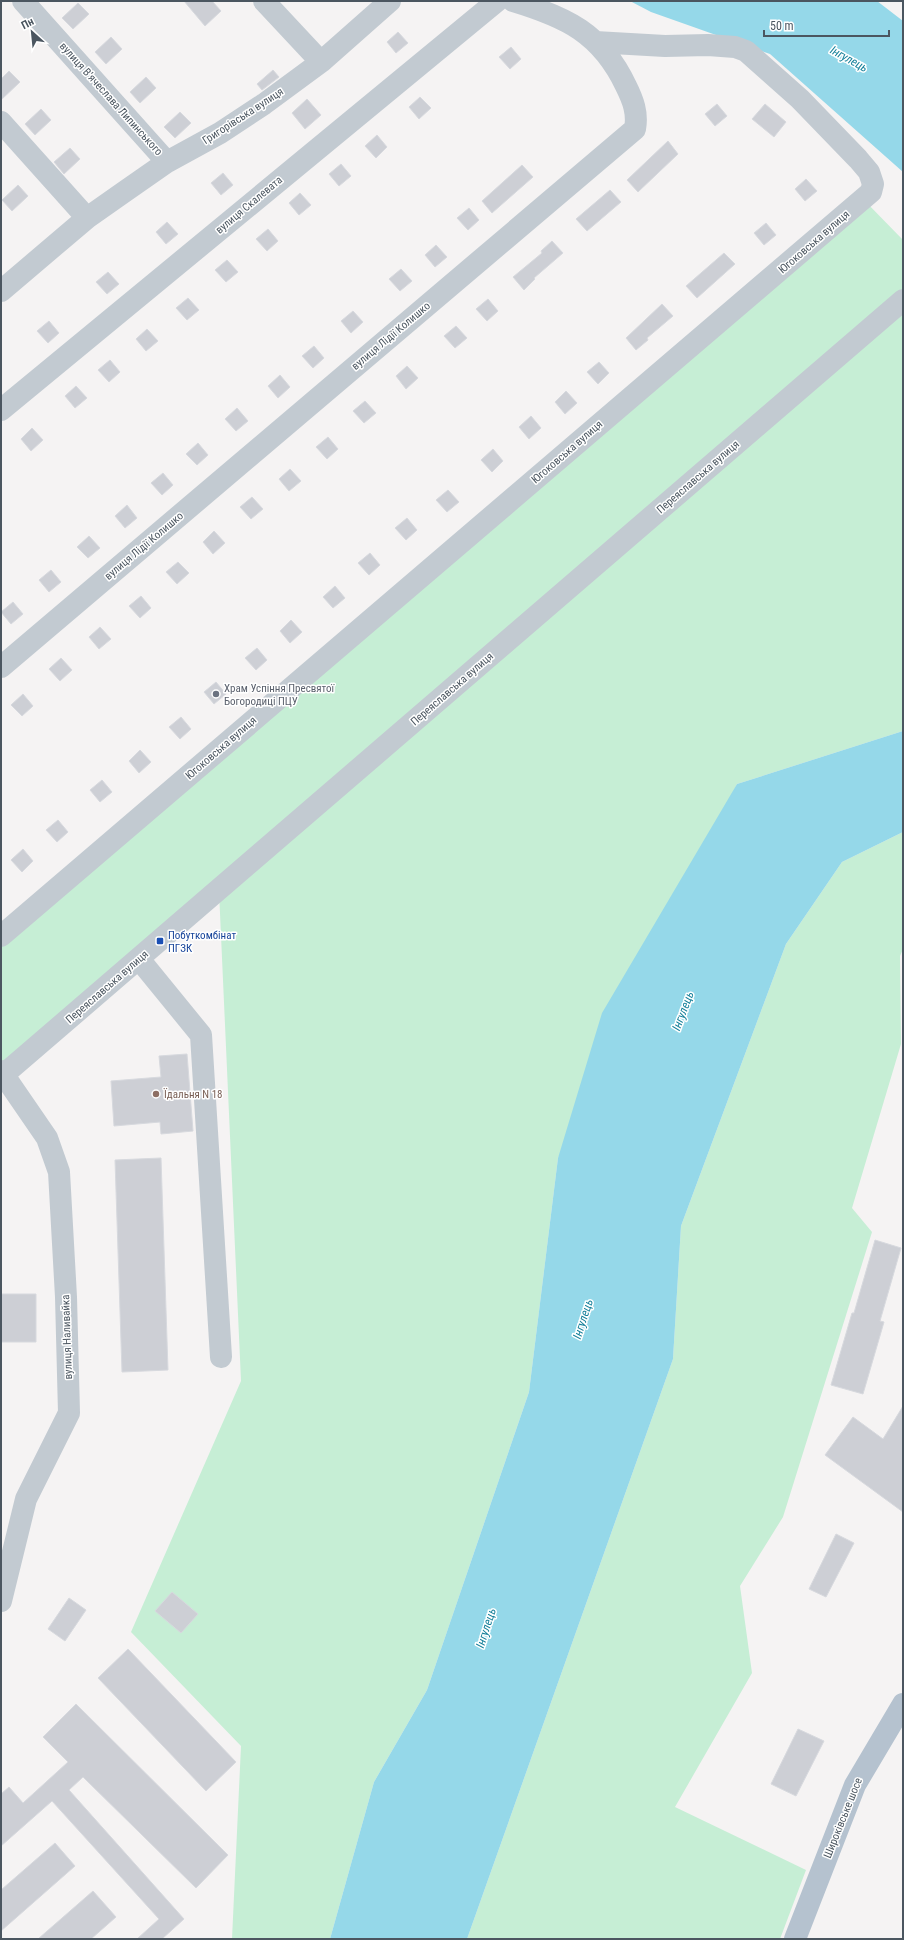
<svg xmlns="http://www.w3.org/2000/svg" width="904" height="1940" font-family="'Roboto Condensed',sans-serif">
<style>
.green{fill:#c6eed5}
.water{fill:#95d8e9}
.building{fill:#cdcfd5;stroke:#d7d9de}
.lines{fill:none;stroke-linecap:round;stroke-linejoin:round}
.minor{stroke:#c2cad1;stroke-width:22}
.major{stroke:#b5c2cf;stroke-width:22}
.worship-dot{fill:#6b7280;stroke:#fff;stroke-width:1.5}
.transit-dot{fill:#1a4fb4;stroke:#fff;stroke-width:1.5}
.education-dot{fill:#8d6e63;stroke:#fff;stroke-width:1.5}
.labels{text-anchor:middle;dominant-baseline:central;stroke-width:3;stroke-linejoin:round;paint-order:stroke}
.street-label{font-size:11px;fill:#4b5660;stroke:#fff}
.worship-label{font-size:11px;fill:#5b616d;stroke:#fff;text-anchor:start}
.transit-label{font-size:11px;fill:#164399;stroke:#fff;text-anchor:start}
.education-label{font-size:11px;fill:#785e54;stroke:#fff;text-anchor:start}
.water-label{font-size:12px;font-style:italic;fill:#15809a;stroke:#fff}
</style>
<rect width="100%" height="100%" fill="#f5f3f3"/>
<path class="green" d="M864 200 903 240V731L737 784 558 1158 529 1392 427 1690 374 1782 330 1939H232L241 1746 131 1632 241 1381 219 891 1 1071V936Z
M903 832V949L900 956 901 1044 852 1208 872 1232 783 1517 740 1586 752 1673 675 1807 806 1870 780 1939H467L673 1359 681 1226 786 944 842 862Z"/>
<path class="water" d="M630 1H877L903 21V172L770 54 651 12Z
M903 731V832L842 862 786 944 681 1226 673 1359 467 1939H330L374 1782 427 1690 529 1392 558 1158 602 1013 737 784Z"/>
<path class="building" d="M184 1H212L221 11 205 26Z
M78 3 89 14 73 29 62 18Z
M398 32 408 43 396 53 387 42Z
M111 37 122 49 106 64 95 52Z
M511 47 521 59 510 69 499 57Z
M273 70 279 77 262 90 257 84Z
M9 71 20 82 1 100V79Z
M146 77 156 88 140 103 130 92Z
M420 97 431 108 419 119 409 107Z
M307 99 321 115 305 129 292 113Z
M717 104 727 116 715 126 705 114Z
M765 104 786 122 774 137 752 119Z
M41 109 51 120 35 135 25 124Z
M180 112 191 123 175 138 164 127Z
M377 135 387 147 376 158 365 146Z
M668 141 678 154 638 192 627 180Z
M70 148 80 159 64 174 54 162Z
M341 164 351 176 339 186 329 174Z
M522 165 533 177 492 213 482 201Z
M223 173 233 185 221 195 211 183Z
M806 179 817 191 805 201 795 189Z
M18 185 28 196 12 211 2 200Z
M610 190 621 202 587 231 576 219Z
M300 193 311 205 299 215 289 203Z
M469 208 479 220 468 230 457 218Z
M167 222 178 234 166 244 156 232Z
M766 223 776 235 764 245 754 233Z
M268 229 278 241 267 251 256 239Z
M552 241 563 253 534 278 535 279 524 290 513 277 542 253 541 251Z
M436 245 447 257 435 267 425 255Z
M724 253 735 264 697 298 686 286Z
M227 260 238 272 226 282 215 270Z
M401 269 412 281 400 291 389 279Z
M108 272 119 284 107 294 96 282Z
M188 298 199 310 187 320 176 308Z
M488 299 498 311 487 321 476 309Z
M662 304 673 316 647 338 648 340 636 350 626 338Z
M353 311 363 322 351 333 341 321Z
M49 321 59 333 48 343 37 331Z
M456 326 467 338 455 348 444 336Z
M147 329 158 341 146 351 136 339Z
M314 346 324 358 313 368 302 356Z
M110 360 120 372 109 382 98 370Z
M599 362 609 373 598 384 587 372Z
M407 366 418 378 406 389 396 376Z
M280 375 290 387 278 398 268 386Z
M76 386 87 398 75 408 65 396Z
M566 391 577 403 565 414 555 402Z
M365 401 376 413 364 423 353 411Z
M237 408 248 421 236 431 225 419Z
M531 416 541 428 529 439 519 427Z
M32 428 43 440 31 451 21 439Z
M328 437 338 449 327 459 316 447Z
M198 443 208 455 197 465 186 454Z
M493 449 503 461 492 472 481 460Z
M290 469 301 481 289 491 279 479Z
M163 473 173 485 162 495 151 483Z
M448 490 459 502 447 512 436 500Z
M252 497 263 509 251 519 240 507Z
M127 505 137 518 125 528 115 516Z
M407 518 417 530 406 540 395 528Z
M214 531 225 543 213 554 203 542Z
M89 536 100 548 88 558 77 547Z
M370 553 380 565 369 575 358 563Z
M178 562 189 573 177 584 166 572Z
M51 570 61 582 49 592 39 580Z
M335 586 345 598 333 608 323 597Z
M141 596 151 608 140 618 129 606Z
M13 602 23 614 11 624 1 612Z
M291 620 302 632 290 643 280 631Z
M100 627 111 639 99 649 89 637Z
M257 648 267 660 256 670 245 658Z
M61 658 72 670 60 681 49 669Z
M216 682 226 694 214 704 204 692Z
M23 694 33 706 22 716 11 705Z
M181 717 191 729 180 739 169 727Z
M140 750 151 762 139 773 129 761Z
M102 780 112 792 100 802 90 790Z
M58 820 68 832 57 842 46 830Z
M23 849 33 861 22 872 11 860Z
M187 1054 193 1131 161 1134 160 1122 114 1126 111 1081 161 1077 159 1056Z
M161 1158 168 1370 122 1372 115 1160Z
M875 1240 901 1248 880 1321 884 1322 863 1394 831 1385 852 1313H854Z
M1 1294H36V1342H1Z
M903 1406V1512L825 1455 853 1417 883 1439Z
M836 1534 854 1543 826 1597 809 1589Z
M172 1592 198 1614 181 1633 155 1611Z
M69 1598 86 1610 65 1641 48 1629Z
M128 1649 236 1762 206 1791 98 1678Z
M76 1704 228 1855 196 1888 83 1777 69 1790 184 1919 162 1939H137L159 1919 52 1801 1 1846V1794L9 1787 23 1803 68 1762 43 1737Z
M798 1729 824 1741 796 1796 771 1784Z
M55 1843 75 1866 1 1931V1890Z
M93 1891 116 1917 91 1939H38Z"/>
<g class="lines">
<path class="minor" d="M23 1 167 162
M264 1 321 62
M1 122 87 218
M1 291 87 218 124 192 167 162 220 133 264 104 321 62 390 1
M1 410 497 1
M1 667 635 129C638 113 633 100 626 86 601 33 566 17 513 1
M1 936 871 192 873 184 869 172 858 159 800 99 746 51 735 47 708 45 665 46 595 42
M139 959 201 1035 221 1357
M1 1071 47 1138 59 1172 66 1297 69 1413 26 1499 1 1601
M1 1077 903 300"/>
<path class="major" d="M795 1939 855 1785 903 1704"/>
</g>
<circle class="worship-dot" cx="216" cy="694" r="4"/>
<rect class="transit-dot" x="156" y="937" width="8" height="8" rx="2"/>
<circle class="education-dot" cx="156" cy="1094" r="4"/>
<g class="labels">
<g class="street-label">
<text transform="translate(111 99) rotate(48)">вулиця В’ячеслава Липинського</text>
<text transform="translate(243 116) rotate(-33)">Григорівська вулиця</text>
<text transform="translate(249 205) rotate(-40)">вулиця Скалевата</text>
<text transform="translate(814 242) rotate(-41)">Югоковська вулиця</text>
<text transform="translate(391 336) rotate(-40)">вулиця Лідії Колишко</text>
<text transform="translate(567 452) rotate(-41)">Югоковська вулиця</text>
<text transform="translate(698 477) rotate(-41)">Переяславська вулиця</text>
<text transform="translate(144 546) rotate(-40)">вулиця Лідії Колишко</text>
<text transform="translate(452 689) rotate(-41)">Переяславська вулиця</text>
<text transform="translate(221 748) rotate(-41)">Югоковська вулиця</text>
<text transform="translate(107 987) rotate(-41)">Переяславська вулиця</text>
<text transform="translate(67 1337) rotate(-92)">вулиця Наливайка</text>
<text transform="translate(843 1818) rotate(-68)">Широківське шосе</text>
</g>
<g class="worship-label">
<text x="224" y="688">Храм Успіння Пресвятої<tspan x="224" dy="13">Богородиці ПЦУ</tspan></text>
</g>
<g class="transit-label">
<text x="168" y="935">Побуткомбінат<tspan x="168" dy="13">ПГЗК</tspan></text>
</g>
<g class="education-label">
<text x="164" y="1094">Їдальня N 18</text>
</g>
<g class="water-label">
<text transform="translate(849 59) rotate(29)">Інгулець</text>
<text transform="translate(683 1011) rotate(-69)">Інгулець</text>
<text transform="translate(583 1319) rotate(-72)">Інгулець</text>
<text transform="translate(486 1628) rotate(-72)">Інгулець</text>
</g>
</g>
<rect width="904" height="1940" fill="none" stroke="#4b5660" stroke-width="4"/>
<g transform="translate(32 32) rotate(333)" stroke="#ffffff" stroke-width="3" paint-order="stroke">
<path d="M0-3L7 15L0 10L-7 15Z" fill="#4b5660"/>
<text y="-6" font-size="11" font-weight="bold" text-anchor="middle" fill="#4b5660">Пн</text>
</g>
<path d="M764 30v6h125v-6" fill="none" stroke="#4b5660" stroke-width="2"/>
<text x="770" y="30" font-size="12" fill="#4b5660" stroke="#ffffff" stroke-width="3" paint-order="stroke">50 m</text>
</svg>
